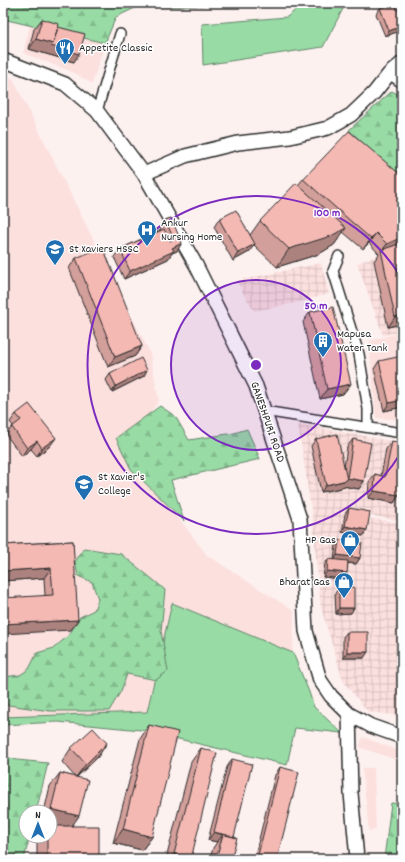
<svg xmlns="http://www.w3.org/2000/svg" width="405" height="862" font-family="Dekko,sans-serif">
<style>
.built{fill:#fbe0de}
.industrial{fill:url(#industrial-grid)}
.grass{fill:#98dba5;stroke:#628368}
.forest{fill:url(#forest-firs);stroke:#628368}
.lines{fill:none;stroke-linecap:round;stroke-linejoin:round}
.street-casing{stroke:#2b2b2b;stroke-width:12}
.secondary-casing{stroke:#2b2b2b;stroke-width:16}
.street{stroke:#fff;stroke-width:9}
.secondary{stroke:#fff;stroke-width:13}
.wall{fill:#d39f9b;stroke:#2b2b2b}
.shaded-wall{fill:#ac827e;stroke:#2b2b2b}
.building{fill:#f5b9b4;stroke:#2b2b2b}
.ring{fill:none;stroke:#7b2cbf;stroke-width:2}
.labels{text-anchor:middle;dominant-baseline:central;stroke-width:3;stroke-linejoin:round;paint-order:stroke}
.poi-label{font-size:12px;fill:#2b2b2b;stroke:#fff;text-anchor:start}
.street-label{font-size:12px;fill:#2b2b2b;stroke:#fff}
.centre{fill:#7b2cbf;stroke:#fff;stroke-width:2}
.ring-label{font-size:12px;text-anchor:middle;font-weight:bold;fill:#7b2cbf;stroke:#fff;stroke-width:3;stroke-linejoin:round;paint-order:stroke}
</style>
<defs>
<pattern id="industrial-grid" width="8" height="8" patternUnits="userSpaceOnUse"><rect width="8" height="8" fill="#fbe0de"/><path d="M0 4h8M4 0v8" fill="none" stroke="#d7c0bf"/></pattern>
<pattern id="forest-firs" width="22" height="20" patternUnits="userSpaceOnUse"><rect width="22" height="20" fill="#98dba5"/><path d="M5 1l3.5 6h-7zM16 11l3.5 6h-7z" fill="#83bc8e"/></pattern>
</defs>
<rect width="100%" height="100%" fill="#fdf1f0"/>
<filter id="ink" filterUnits="userSpaceOnUse"><feTurbulence type="fractalNoise" baseFrequency=".025" numOctaves="2"/><feDisplacementMap in="SourceGraphic" scale="8" xChannelSelector="R" yChannelSelector="G"/><feConvolveMatrix kernelMatrix="1 2 1 2 8 2 1 2 1" color-interpolation-filters="sRGB"/></filter>
<g filter="url(#ink)">
<path class="built" d="M30 25 105 43 92 84 75 73 23 53Z
M3 72 13 79 150 353 159 401 124 447 207 555 294 611 293 653 172 604 147 712 3 717Z
M402 332V420L376 418 369 341Z
M363 737 402 752V762L359 747Z
M362 768H374L376 830 369 831Z"/>
<path class="industrial" d="M402 247V332L383 335 357 263Z
M321 263 329 294 291 304 254 311 236 281Z
M298 424 402 443V521L368 515V518L402 523V716L368 712 343 681 321 608 312 515Z"/>
<path class="grass" d="M303 3H337L345 5 323 47 203 65 202 24 287 17 302 5Z
M172 603 293 653 309 692 314 707 342 733 295 728 287 765 141 730 58 722 3 725V717L147 712Z"/>
<path class="forest" d="M3 3H278L272 7 228 5 137 7 116 17 105 43 3 19Z
M392 91 402 97V179L349 130Z
M160 406 175 416 189 440 234 433 247 429 260 459 171 480 184 521 131 469 116 438Z
M84 548 121 554 156 582 165 590 161 631 168 671 156 680 127 674 121 691 109 711H50L8 705 3 706V677L20 675 29 669 37 653 54 648 69 635 80 617 94 610 98 599 92 582 78 576 75 562Z
M3 756 17 760 48 763 36 812H26V836H30L24 859H3Z
M391 803 402 804V859H384Z"/>
<g class="lines">
<defs>
<path id="street" d="M389 74 402 83
M97 111 120 34
M339 256 333 271 359 354 368 409V427
M264 411 402 433"/>
<path id="secondary" d="M3 60 65 84 97 111 144 174 196 265 256 386 300 519 306 631 320 680 331 696 349 714 371 726 402 737
M144 174 185 156 238 143 290 137 328 128 351 115 374 93 389 74 402 63
M349 714 351 793 357 859"/>
</defs>
<use href="#street" class="street-casing"/>
<use href="#secondary" class="secondary-casing"/>
<use href="#street" class="street"/>
<use href="#secondary" class="secondary"/>
</g>
<path class="wall" d="M380 8 402 21V28L400 31 385 36 376 14Z
M42 19 58 27 74 62 29 49 34 29Z
M402 176V324L388 327 374 261 379 254 369 243 363 249 343 232 334 245 319 254 277 267 254 245 249 252 233 261 214 227 219 219 250 235 260 221 298 185 303 179Z
M171 218 177 251 172 253 168 259 124 279 114 257 120 249 161 230 160 228 165 220Z
M76 258 142 346 135 356 108 367 69 268Z
M310 312 343 394 320 399 303 322Z
M379 361 402 407 384 411 374 369Z
M110 374 144 376 112 392 106 380Z
M16 414 50 446 37 456 31 449 22 456 6 435 12 427 13 426 10 422Z
M316 439 344 468 347 447 353 439 364 481 359 489 343 486 341 488 321 492 311 446Z
M392 441 399 495 394 503 368 498 369 482 375 474 381 476 386 449Z
M349 508 363 536 342 532 345 514Z
M339 540 360 558 356 564 348 563 343 579 323 577 325 564 328 559 334 560 336 545Z
M73 541 71 630 45 595 44 578 3 581V545Z
M339 588 351 613 336 614 335 593Z
M347 632 364 658H343V637Z
M149 725 152 837 142 850 113 843 140 739Z
M71 748 98 757 77 777 72 826 98 859H37V839L40 836H50L52 826 50 812H44L50 786 60 773 75 777 62 762Z
M201 748 190 859H166L191 762Z
M232 759 234 837 231 859H210L213 848 217 842 208 840 227 767Z
M280 767 277 859H254L275 775Z"/>
<path class="shaded-wall" d="M402 26V28L400 31 385 36 389 31Z
M36 39 53 44 79 54 74 62 29 49Z
M346 228 334 245 319 254 277 267 289 249Z
M376 233 369 243 363 249 371 239Z
M402 237V244L381 252 387 244Z
M182 243 177 251 172 253 168 259 124 279 130 271 172 248Z
M255 244 249 252 233 261 238 253Z
M402 315V324L388 327 395 317Z
M142 346 135 356 108 367 115 357Z
M147 370 144 376 112 392 116 386Z
M351 384 343 394 320 399 327 389Z
M402 400V407L384 411 389 403Z
M56 438 50 446 37 456 42 448Z
M37 441 31 449 22 456 27 448Z
M347 478 364 481 359 489 343 486 341 488 321 492 326 485 344 481Z
M374 491 399 495 394 503 368 498Z
M345 526 367 530 363 536 342 532Z
M337 555 360 558 356 564 334 561Z
M51 568 44 578 3 581V571Z
M327 571 347 573 343 579 323 577Z
M339 608H354L351 613 336 614Z
M78 620 71 630 3 634V624Z
M347 652H368L364 658H343Z
M107 743 98 757 76 777 86 764Z
M51 809 79 816 69 830 50 825V812H49Z
M123 829 152 837 142 850 113 843Z
M214 832 223 835 217 842 208 840Z
M174 854 191 859H171Z
M47 858H99L98 859H46Z"/>
<path class="building" d="M395 3 402 21V26L389 31 380 8Z
M42 19 59 24 53 44 36 39Z
M58 27 85 34 79 54 51 46 53 44Z
M349 131 402 176V237L387 244 376 233 371 239 303 179Z
M296 183 346 228 331 236 289 249 260 221Z
M236 210 255 244 238 253 219 219Z
M171 218 182 243 172 248 174 251 130 271 120 249 164 229 170 241 174 239 165 220Z
M402 243V315L395 317 381 250Z
M103 247 142 346 115 357 76 258Z
M333 307 351 384 327 389 310 312Z
M402 356V400L389 403 379 361Z
M141 358 147 370 116 386 110 374Z
M29 404 56 438 42 448 37 441 27 448 12 427 21 420 16 414Z
M337 434 347 480 326 485 316 439Z
M353 439 371 443 364 481 347 478Z
M392 441 402 443V480L399 495 374 491 375 474 385 477Z
M349 508 370 512 367 530 345 526Z
M339 540 362 543 360 558 337 555Z
M73 541 78 620 3 624V598L53 595 51 568 3 571V545Z
M328 559 348 561 347 573 327 571Z
M354 587V608H339V588Z
M347 632H368V652H347Z
M149 725 178 732 152 837 123 829Z
M93 728 107 743 86 764 71 748Z
M201 748 217 753 191 859 174 854Z
M232 759 252 764 234 837 214 832Z
M280 767 299 772 277 859H257Z
M60 773 88 780 79 816 51 809Z
M50 826H99V858H47V836H50Z
M223 834 237 838 231 859H216Z"/>
</g>
<circle cx="256" cy="365" r="85" fill="#7b2cbf" fill-opacity=".12"/>
<g class="ring">
<circle cx="256" cy="365" r="85"/>
<path d="M402 451A169 169 0 1 1 402 279"/>
</g>
<defs>
<symbol id="restaurant-pin" viewBox="-11 -11 22 30"><path d="M0 17L-7.5 6A9.5 9.5 0 1 1 7.5 6Z" fill="#1f6fb2" stroke="#fff"/><path d="M-5-6h1v4h1v-4h1v4h1v-4h1v5L-1.5 .5V6h-2V.5L-5-1ZM5-6V6H3V1.5H1.5Q1.5-4 5-6Z" fill="#fff"/></symbol>
<symbol id="hospital-pin" viewBox="-11 -11 22 30"><path d="M0 17L-7.5 6A9.5 9.5 0 1 1 7.5 6Z" fill="#1f6fb2" stroke="#fff"/><path d="M-5-5h3v3.5h4V-5h3V5h-3V1.5h-4V5h-3Z" fill="#fff"/></symbol>
<symbol id="university-pin" viewBox="-11 -11 22 30"><path d="M0 17L-7.5 6A9.5 9.5 0 1 1 7.5 6Z" fill="#1f6fb2" stroke="#fff"/><path d="M0-5L7-2L0 1L-7-2ZM-4 1L0 2.5L4 1V4Q0 6-4 4Z" fill="#fff"/></symbol>
<symbol id="building-pin" viewBox="-11 -11 22 30"><path d="M0 17L-7.5 6A9.5 9.5 0 1 1 7.5 6Z" fill="#1f6fb2" stroke="#fff"/><path d="M-4-6H4V6H1V3H-1V6H-4ZM-2.5-4.3h1.7v1.8h-1.7ZM.8-4.3h1.7v1.8H.8ZM-2.5-1h1.7V.8h-1.7ZM.8-1h1.7V.8H.8Z" fill="#fff"/></symbol>
<symbol id="shop-pin" viewBox="-11 -11 22 30"><path d="M0 17L-7.5 6A9.5 9.5 0 1 1 7.5 6Z" fill="#1f6fb2" stroke="#fff"/><path d="M-5-2.5h2.3a2.7 3.5 0 0 1 5.4 0H5L5.5 6h-11ZM-1.5-2.5h3a1.5 2.3 0 0 0-3 0Z" fill="#fff"/></symbol>
</defs>
<g fill-rule="evenodd">
<use href="#restaurant-pin" x="54" y="37" width="22" height="30"/>
<use href="#hospital-pin" x="136" y="219" width="22" height="30"/>
<use href="#university-pin" x="44" y="238" width="22" height="30"/>
<use href="#building-pin" x="312" y="330" width="22" height="30"/>
<use href="#university-pin" x="73" y="473" width="22" height="30"/>
<use href="#shop-pin" x="339" y="529" width="22" height="30"/>
<use href="#shop-pin" x="333" y="571" width="22" height="30"/>
</g>
<g class="labels">
<g class="poi-label">
<text x="79" y="48">Appetite Classic</text>
<text x="161" y="223">Ankur<tspan x="161" dy="14">Nursing Home</tspan></text>
<text x="69" y="249">St Xaviers HSSC</text>
<text x="337" y="334">Mapusa<tspan x="337" dy="14">Water Tank</tspan></text>
<text x="98" y="477">St Xavier's<tspan x="98" dy="14">College</tspan></text>
<text x="336" y="540" text-anchor="end">HP Gas</text>
<text x="330" y="582" text-anchor="end">Bharat Gas</text>
</g>
<g class="street-label">
<text transform="translate(267 422) rotate(71)">GANESHPURI ROAD</text>
</g>
</g>
<circle cx="256" cy="365" r="6" class="centre"/>
<g class="ring-label">
<text x="327" y="216">100 m</text>
<text x="316" y="309">50 m</text>
</g>
<rect width="405" height="862" fill="none" stroke="#fff" stroke-width="16"/>
<rect x="8" y="8" width="389" height="846" fill="none" stroke="#2b2b2b" stroke-width="1.5" filter="url(#ink)"/>
<g transform="translate(38 824)"><circle r="19" fill="#ffffff" stroke="#aaaaaa"/>
<path d="M0-3L7 15L0 10L-7 15Z" fill="#1f6fb2"/>
<text y="-6" font-size="11" font-weight="bold" text-anchor="middle" fill="#2b2b2b">N</text>
</g>
</svg>
